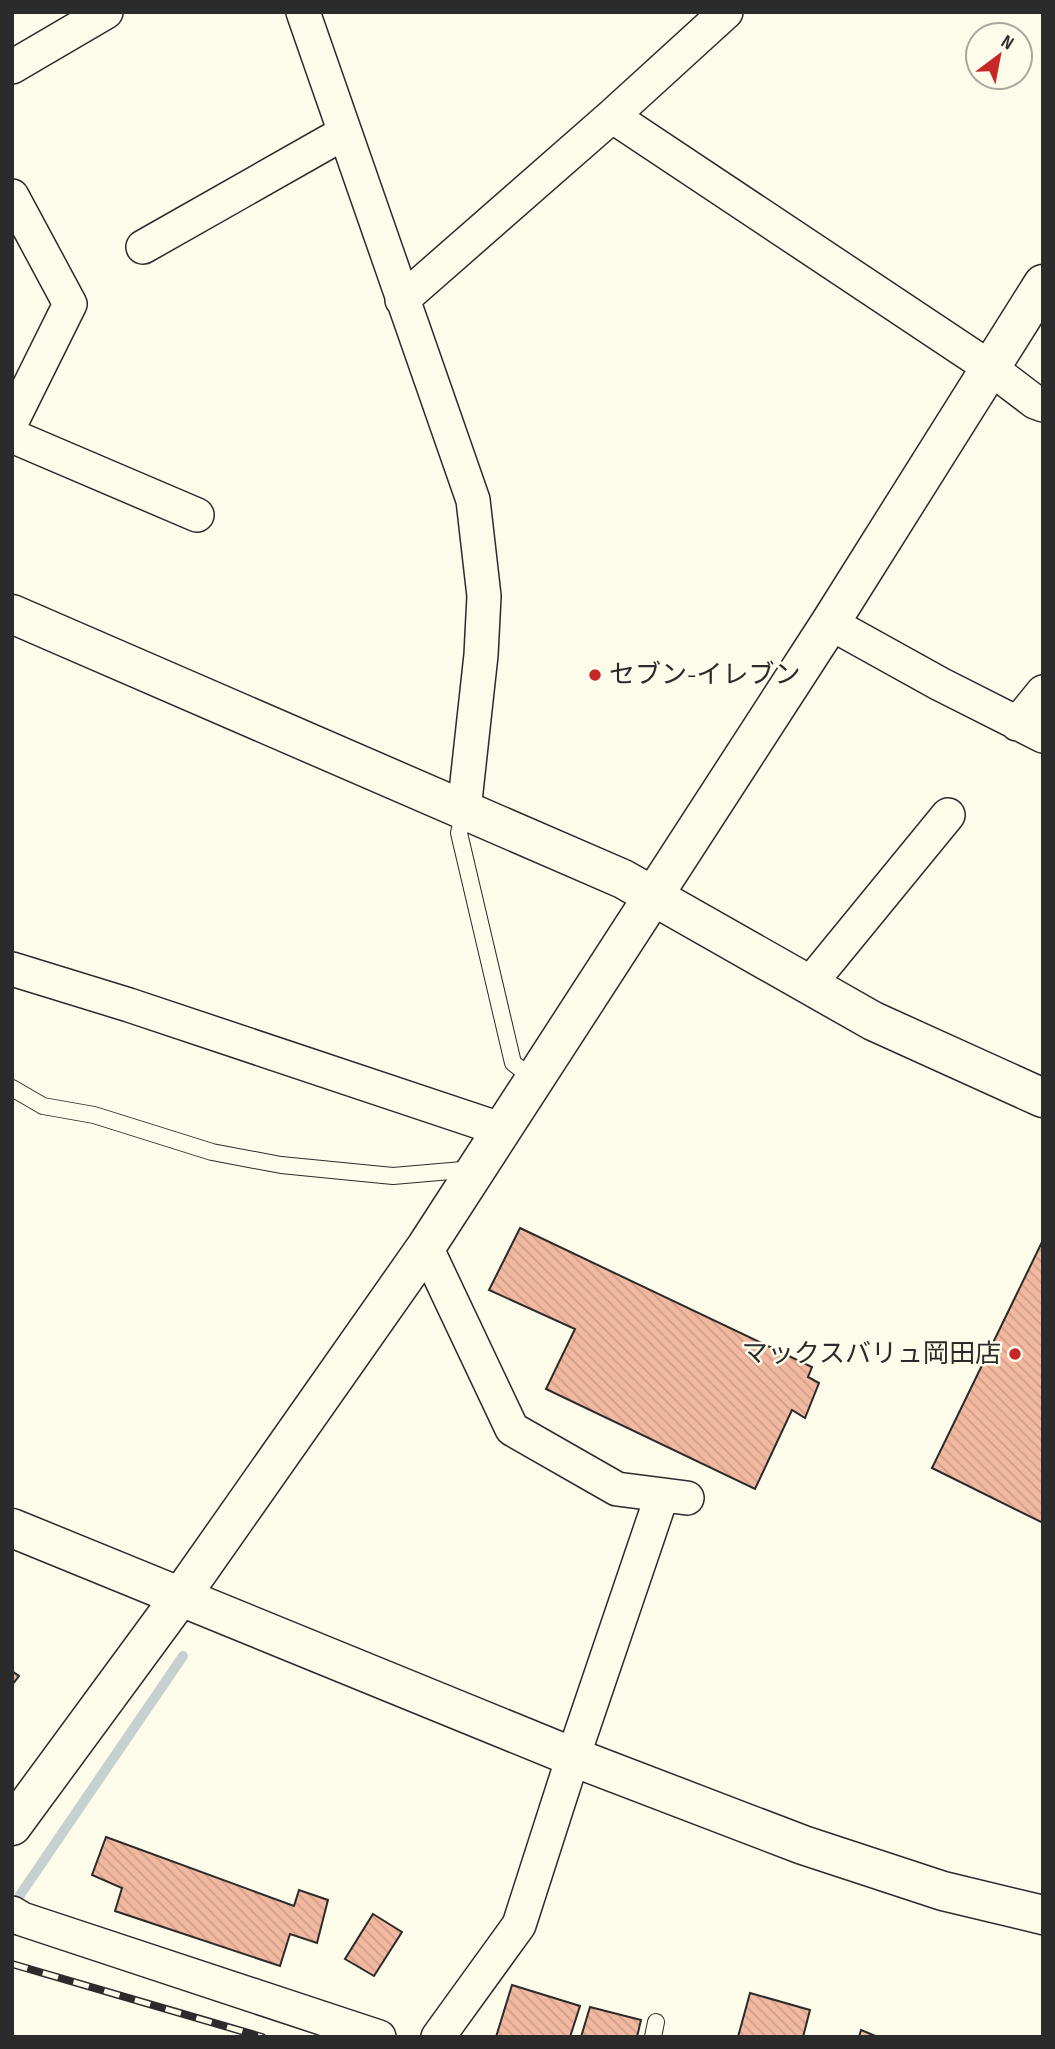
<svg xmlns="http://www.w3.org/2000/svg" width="1055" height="2049" font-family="'Sofia Sans Condensed','Noto Sans JP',sans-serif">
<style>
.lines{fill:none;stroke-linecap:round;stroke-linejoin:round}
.stream{stroke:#c7d0d0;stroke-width:10}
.building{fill:url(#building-back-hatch);stroke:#2b2b2b;stroke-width:2}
.service-casing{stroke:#2b2b2b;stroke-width:18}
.minor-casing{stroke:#2b2b2b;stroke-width:36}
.tertiary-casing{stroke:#2b2b2b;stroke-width:41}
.service{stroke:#fdfbea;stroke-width:16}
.minor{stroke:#fdfbea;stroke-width:33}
.tertiary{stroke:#fdfbea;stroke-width:38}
.rail-casing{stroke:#2b2b2b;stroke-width:8}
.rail{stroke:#fdfbea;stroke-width:5;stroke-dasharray:16;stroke-linecap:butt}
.poi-dot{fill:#c62828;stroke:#fdfbea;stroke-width:2.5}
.labels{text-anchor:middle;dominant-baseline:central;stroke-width:5;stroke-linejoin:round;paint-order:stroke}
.poi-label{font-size:26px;fill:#2b2b2b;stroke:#fdfbea;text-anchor:start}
</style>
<defs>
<pattern id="building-back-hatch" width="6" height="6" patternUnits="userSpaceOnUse" patternTransform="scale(1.75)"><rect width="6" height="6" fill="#f2b8a0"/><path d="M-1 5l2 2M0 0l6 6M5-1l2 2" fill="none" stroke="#d09e8a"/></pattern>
</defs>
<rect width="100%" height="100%" fill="#fdfbea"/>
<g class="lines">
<path class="stream" d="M20 1895 183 1656"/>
</g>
<path class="building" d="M520 1228 812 1367 808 1377 819 1383 805 1418 792 1410 755 1489 546 1389 575 1329 489 1290Z
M1043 1240V1523L932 1468Z
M12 1671 19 1676 12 1685Z
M106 1837 294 1906 299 1890 328 1900 317 1943 290 1934 280 1966 115 1911 122 1888 92 1875Z
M373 1914 402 1932 374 1976 345 1959Z
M512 1985 580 2006 570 2037H496Z
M750 1993 810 2010 803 2037H738Z
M590 2007 641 2020 637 2037H581Z
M861 2030 878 2037H859Z"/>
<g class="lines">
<defs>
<path id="service" d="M464 810 459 833 513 1063 535 1080
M12 1088 43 1106 94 1115 212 1152 281 1165 393 1176 474 1169
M653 2037 656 2022"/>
<path id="minor" d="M303 12 473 500 484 596 481 655 464 810
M12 67 106 12
M612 116 989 367 1035 402 1043 405
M12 196 70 304 12 421
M143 247 344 133
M402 300 612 116 726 12
M12 436 197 515
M830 623 940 684 1043 736
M1017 724 1043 692
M12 969 129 1005 503 1130
M808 986 948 815
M426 1247 512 1429 617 1489 687 1498
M12 1913 22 1919 379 2037
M438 2037 519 1925 573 1757 662 1495"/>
<path id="tertiary" d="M12 614 623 879 873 1021 1043 1098
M12 1528 573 1757 803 1845 943 1891 1043 1915
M12 1826 181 1596 426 1247 830 623 1043 284"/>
</defs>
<use href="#service" class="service-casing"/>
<use href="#minor" class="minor-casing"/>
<use href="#tertiary" class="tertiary-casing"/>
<use href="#service" class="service"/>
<use href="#minor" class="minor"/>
<use href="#tertiary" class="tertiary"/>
<defs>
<path id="rail" d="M12 1964 262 2037"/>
</defs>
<use href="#rail" class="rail-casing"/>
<use href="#rail" class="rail"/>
</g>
<g class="poi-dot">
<circle cx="595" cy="675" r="7"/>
<circle cx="1015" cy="1354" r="7"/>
</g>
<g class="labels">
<g class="poi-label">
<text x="609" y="675">セブン-イレブン</text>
<text x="1001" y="1354" text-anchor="end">マックスバリュ岡田店</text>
</g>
</g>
<rect width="1055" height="2049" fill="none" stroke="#2b2b2b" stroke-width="28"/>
<g transform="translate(999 56) rotate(32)"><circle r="33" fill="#fdfbea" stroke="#a9a89e" stroke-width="2"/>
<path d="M0-5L12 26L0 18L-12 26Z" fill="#c62828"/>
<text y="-10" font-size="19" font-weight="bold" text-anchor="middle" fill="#2b2b2b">N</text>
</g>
</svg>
